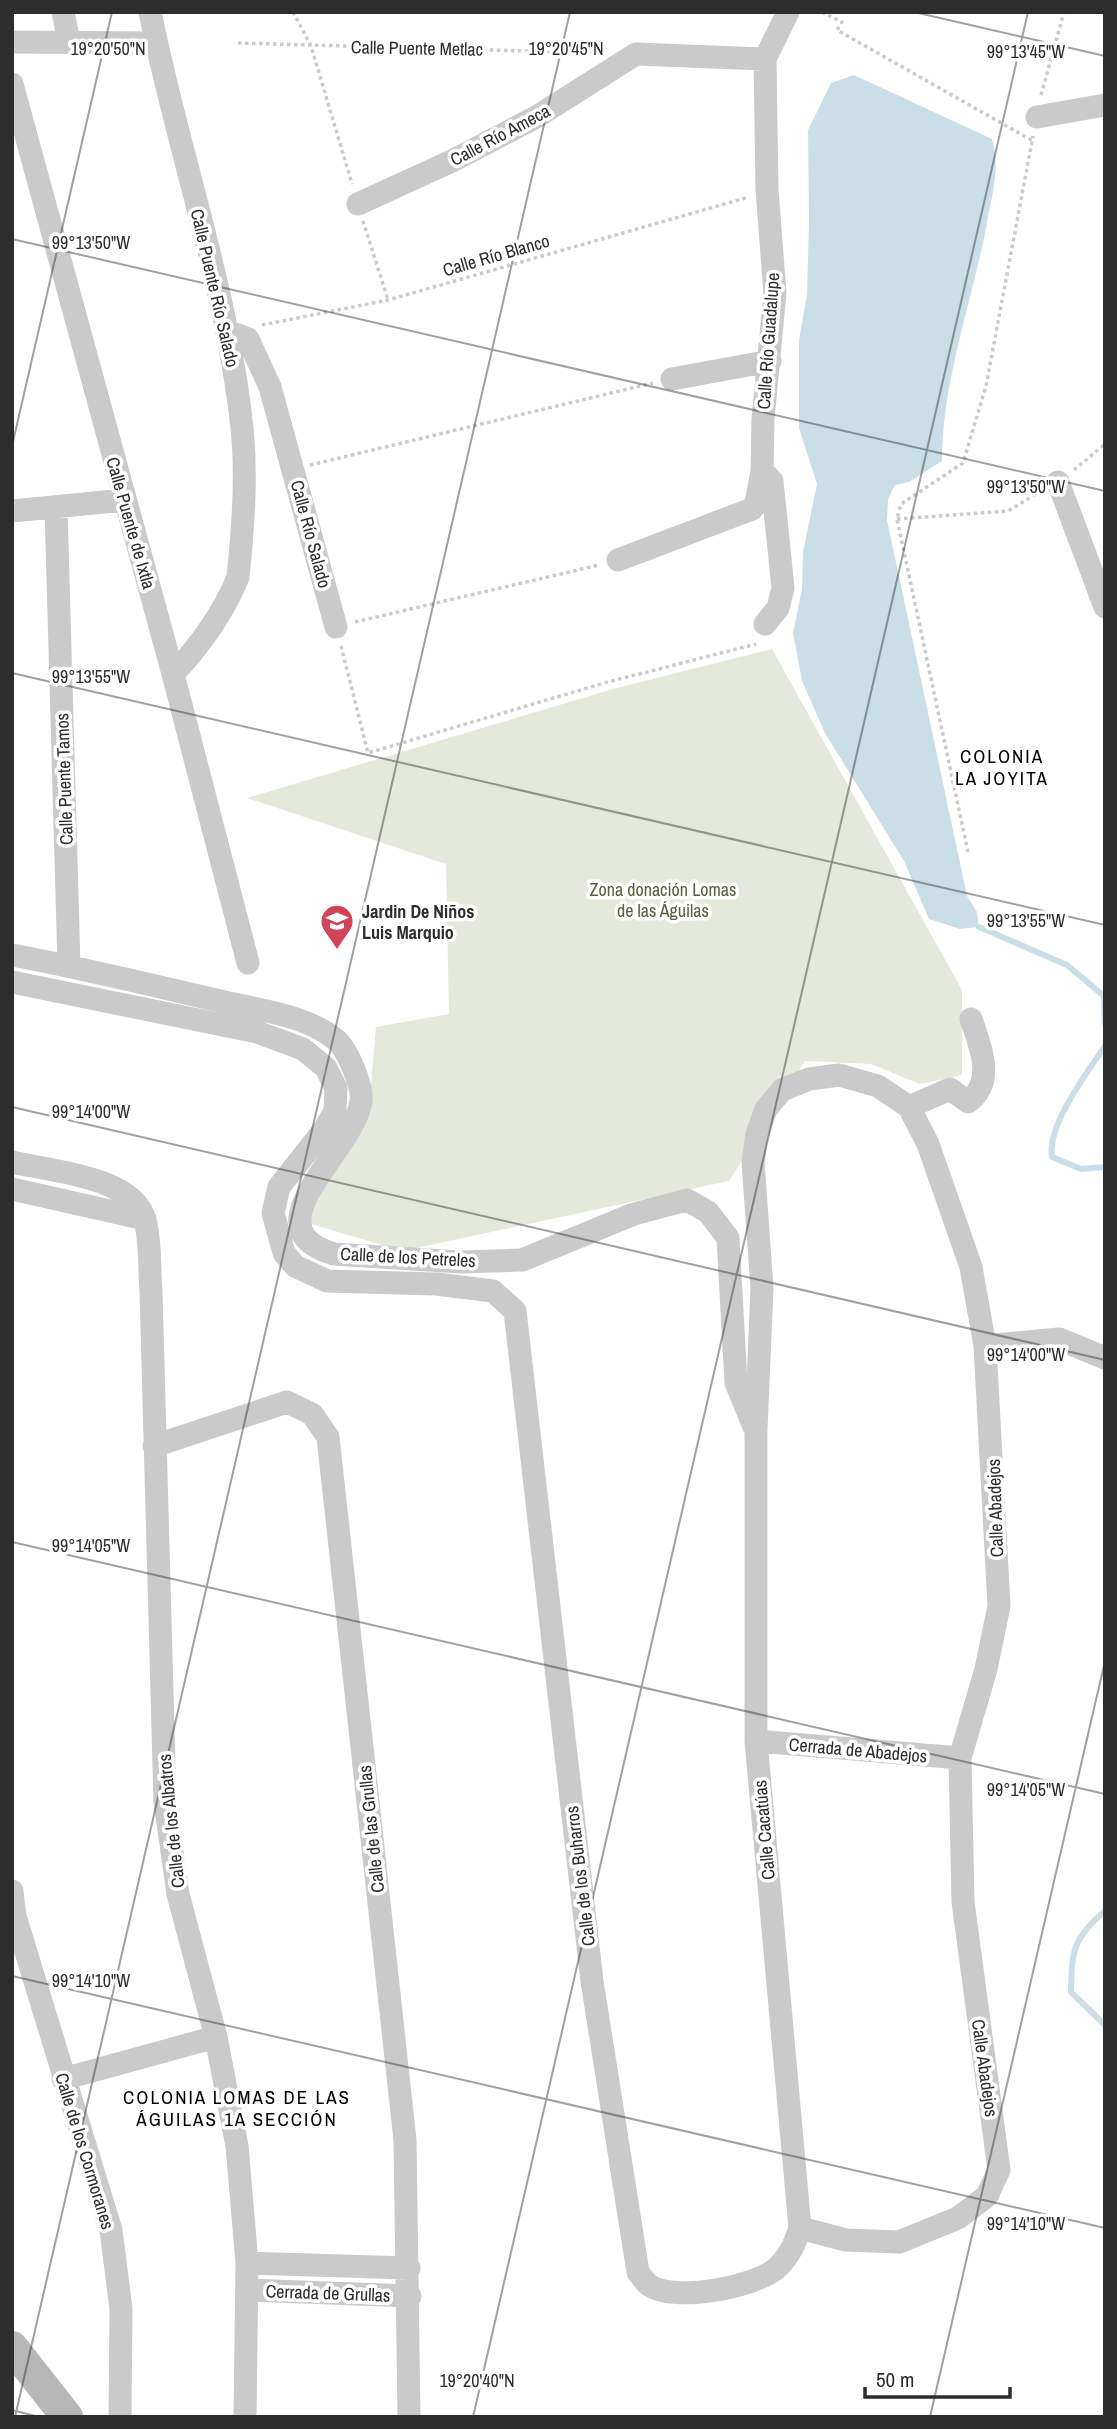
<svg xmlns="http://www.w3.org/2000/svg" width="1117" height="2429" font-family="'Archivo Narrow',sans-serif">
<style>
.green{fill:#e4e9dc}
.water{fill:#cadee7}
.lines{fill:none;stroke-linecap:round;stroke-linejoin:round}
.stream{stroke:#cadee7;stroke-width:6}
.path{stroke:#cacaca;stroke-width:3.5;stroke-dasharray:3.5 3.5;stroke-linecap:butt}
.minor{stroke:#cacaca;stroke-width:23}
.secondary{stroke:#b7b7b7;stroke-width:32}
.ticks{fill:none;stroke:#2d2d2d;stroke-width:2;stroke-opacity:0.45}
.labels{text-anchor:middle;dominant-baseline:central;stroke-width:7;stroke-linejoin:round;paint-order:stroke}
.street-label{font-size:18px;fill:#2d2d2d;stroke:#fff}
.park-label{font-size:18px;fill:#536340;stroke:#fff}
.poi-label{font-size:18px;font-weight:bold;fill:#2d2d2d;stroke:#fff;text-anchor:start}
.neighbourhood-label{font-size:19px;letter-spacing:2px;fill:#000;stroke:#fff}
.ticks-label{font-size:18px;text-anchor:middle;fill:#2d2d2d;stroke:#fff;stroke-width:7;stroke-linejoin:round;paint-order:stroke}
</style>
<rect width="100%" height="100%" fill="#fff"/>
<path class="green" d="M772 649 962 990V1075L920 1084 871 1064 805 1061 729 1181 402 1251 298 1220 371 1085 376 1027 449 1014 446 864 247 798 613 689Z"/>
<path class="water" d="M854 75 992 139C1001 169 991 198 986 228 971 305 942 383 942 461L909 482 895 485 888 499 887 520 967 896 977 912 979 927 960 929 929 919 904 861 825 733 802 681 793 633 802 589 803 552 817 484 799 428V340L807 294 809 222 808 130 831 83Z"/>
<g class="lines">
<path class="stream" d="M979 927 1067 965 1104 996 1105 1023
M1105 1046C1087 1073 1047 1125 1052 1157L1081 1169 1105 1167
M1105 1911C1072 1939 1072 1951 1071 1992L1105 2025"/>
<path class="path" d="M293 12 311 46 352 184
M822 12 842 22 837 30 1033 141
M238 43 599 53
M1041 95 1064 12
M363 221 388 300
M262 325 388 300 749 197
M310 465 653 383
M1074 470 1105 444
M897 519 1008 511 1041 491
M355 622 599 565
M341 646 368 753 604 683 756 644
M968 852 897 519 901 504 963 463 986 386 1033 136"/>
<path class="minor" d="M63 12 69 42
M150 12C178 151 227 287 242 428 247 477 243 528 238 577 224 612 199 647 173 674
M12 42 156 43
M12 84 173 674 248 963
M1037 117 1105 105
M358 204 452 161 538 116 636 54 765 59
M228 331 248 339 270 387 336 627
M672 379 770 361
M1058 482 1105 607
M56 508 69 966
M12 511 124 500
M618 560 752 509 756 503 762 471
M765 624 778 608 783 588 772 481 762 471 763 419 775 293 767 190 765 59 788 12
M12 955C82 968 151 985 220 1001 257 1010 304 1014 335 1039 347 1048 363 1086 361 1101 355 1150 246 1228 334 1254L460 1262 522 1260 634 1214 687 1200 708 1212 728 1238 736 1383 754 1427
M12 982 257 1032 303 1049 326 1068 336 1088 335 1111 324 1130 279 1187 273 1213 284 1253 295 1266 327 1281 436 1284 493 1291 515 1311 592 1981 638 2272C641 2276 645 2282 649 2285 673 2303 759 2287 779 2266 790 2255 795 2243 800 2228L756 1741V1430L762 1288 753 1162 757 1134 766 1109 782 1090 809 1079 839 1075 878 1086 909 1107 928 1144 971 1267 985 1346 999 1606 986 1669 960 1758 963 1902 999 2170 987 2196 958 2218 899 2242 846 2240 800 2228
M909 1107 950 1089 968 1102C996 1081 980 1046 971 1019
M12 1162C50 1171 133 1176 145 1220 151 1242 149 1269 151 1291L165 1802 178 1894 216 2037 237 2146 247 2263 245 2417
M12 1189 145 1219
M985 1346 1059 1339 1105 1358
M154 1446 287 1402 312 1414 328 1437 405 2140 409 2417
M756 1741 960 1758
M12 1891 15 1916 111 2230 121 2309 120 2417
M63 2079 216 2037
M247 2263 409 2268
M247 2290 410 2296"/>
<path class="secondary" d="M12 2347 67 2417"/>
</g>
<path class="ticks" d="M914 12 1105 56M12 239 1105 491M12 446 112 12M12 673 1105 925M12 1107 1105 1360M12 1542 1105 1794M12 1976 1105 2228M12 2410 39 2417M15 2417 570 12M473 2417 1028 12M930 2417 1105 1661"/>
<defs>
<symbol id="school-pin" viewBox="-11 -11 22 30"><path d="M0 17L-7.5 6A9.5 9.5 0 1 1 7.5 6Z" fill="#d04358" stroke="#fff"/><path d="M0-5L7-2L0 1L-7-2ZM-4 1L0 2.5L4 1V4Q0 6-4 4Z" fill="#fff"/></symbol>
</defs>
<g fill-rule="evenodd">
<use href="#school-pin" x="318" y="902" width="38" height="52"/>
</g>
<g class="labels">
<g class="street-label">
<text transform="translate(417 48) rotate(1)">Calle Puente Metlac</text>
<text transform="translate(500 135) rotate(-28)">Calle Río Ameca</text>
<text transform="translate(496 255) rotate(-16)">Calle Río Blanco</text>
<text transform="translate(215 288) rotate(77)">Calle Puente Río Salado</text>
<text transform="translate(768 341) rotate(-86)">Calle Río Guadalupe</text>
<text transform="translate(131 523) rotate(74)">Calle Puente de Ixtla</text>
<text transform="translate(311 534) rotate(75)">Calle Río Salado</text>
<text transform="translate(64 779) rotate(-92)">Calle Puente Tamos</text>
<text transform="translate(408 1257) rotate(3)">Calle de los Petreles</text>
<text transform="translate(995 1508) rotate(-92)">Calle Abadejos</text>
<text transform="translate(858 1750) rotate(5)">Cerrada de Abadejos</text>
<text transform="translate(171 1821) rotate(-96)">Calle de los Albatros</text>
<text transform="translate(371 1829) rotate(-96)">Calle de las Grullas</text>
<text transform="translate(764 1830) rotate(-95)">Calle Cacatúas</text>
<text transform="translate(580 1876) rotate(-97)">Calle de los Buharros</text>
<text transform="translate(985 2068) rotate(82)">Calle Abadejos</text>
<text transform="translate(85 2151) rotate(73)">Calle de los Cormoranes</text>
<text transform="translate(328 2293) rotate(2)">Cerrada de Grullas</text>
</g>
<g class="park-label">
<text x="663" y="889">Zona donación Lomas<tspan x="663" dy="21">de las Águilas</tspan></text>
</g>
<g class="poi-label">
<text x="362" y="911">Jardin De Niños<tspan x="362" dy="21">Luis Marquio</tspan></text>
</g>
<g class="neighbourhood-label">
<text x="1002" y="756">COLONIA<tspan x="1002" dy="22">LA JOYITA</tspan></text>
<text x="237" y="2097">COLONIA LOMAS DE LAS<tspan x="237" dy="22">ÁGUILAS 1A SECCIÓN</tspan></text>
</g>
</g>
<g class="ticks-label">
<text x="108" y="55">19°20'50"N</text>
<text x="566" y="55">19°20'45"N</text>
<text x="1026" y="58">99°13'45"W</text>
<text x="91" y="249">99°13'50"W</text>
<text x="1026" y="493">99°13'50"W</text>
<text x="91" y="683">99°13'55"W</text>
<text x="1026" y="927">99°13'55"W</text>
<text x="91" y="1118">99°14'00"W</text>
<text x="1026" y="1361">99°14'00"W</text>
<text x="91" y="1552">99°14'05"W</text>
<text x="1026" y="1796">99°14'05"W</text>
<text x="91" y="1987">99°14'10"W</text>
<text x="1026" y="2230">99°14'10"W</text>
<text x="477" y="2387">19°20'40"N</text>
</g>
<rect width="1117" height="2429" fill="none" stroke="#2d2d2d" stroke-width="28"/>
<path d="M865 2387v10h145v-10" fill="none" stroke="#2d2d2d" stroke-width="3.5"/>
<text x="876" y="2387" font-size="21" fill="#2d2d2d" stroke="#ffffff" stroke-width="5" paint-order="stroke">50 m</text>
</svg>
